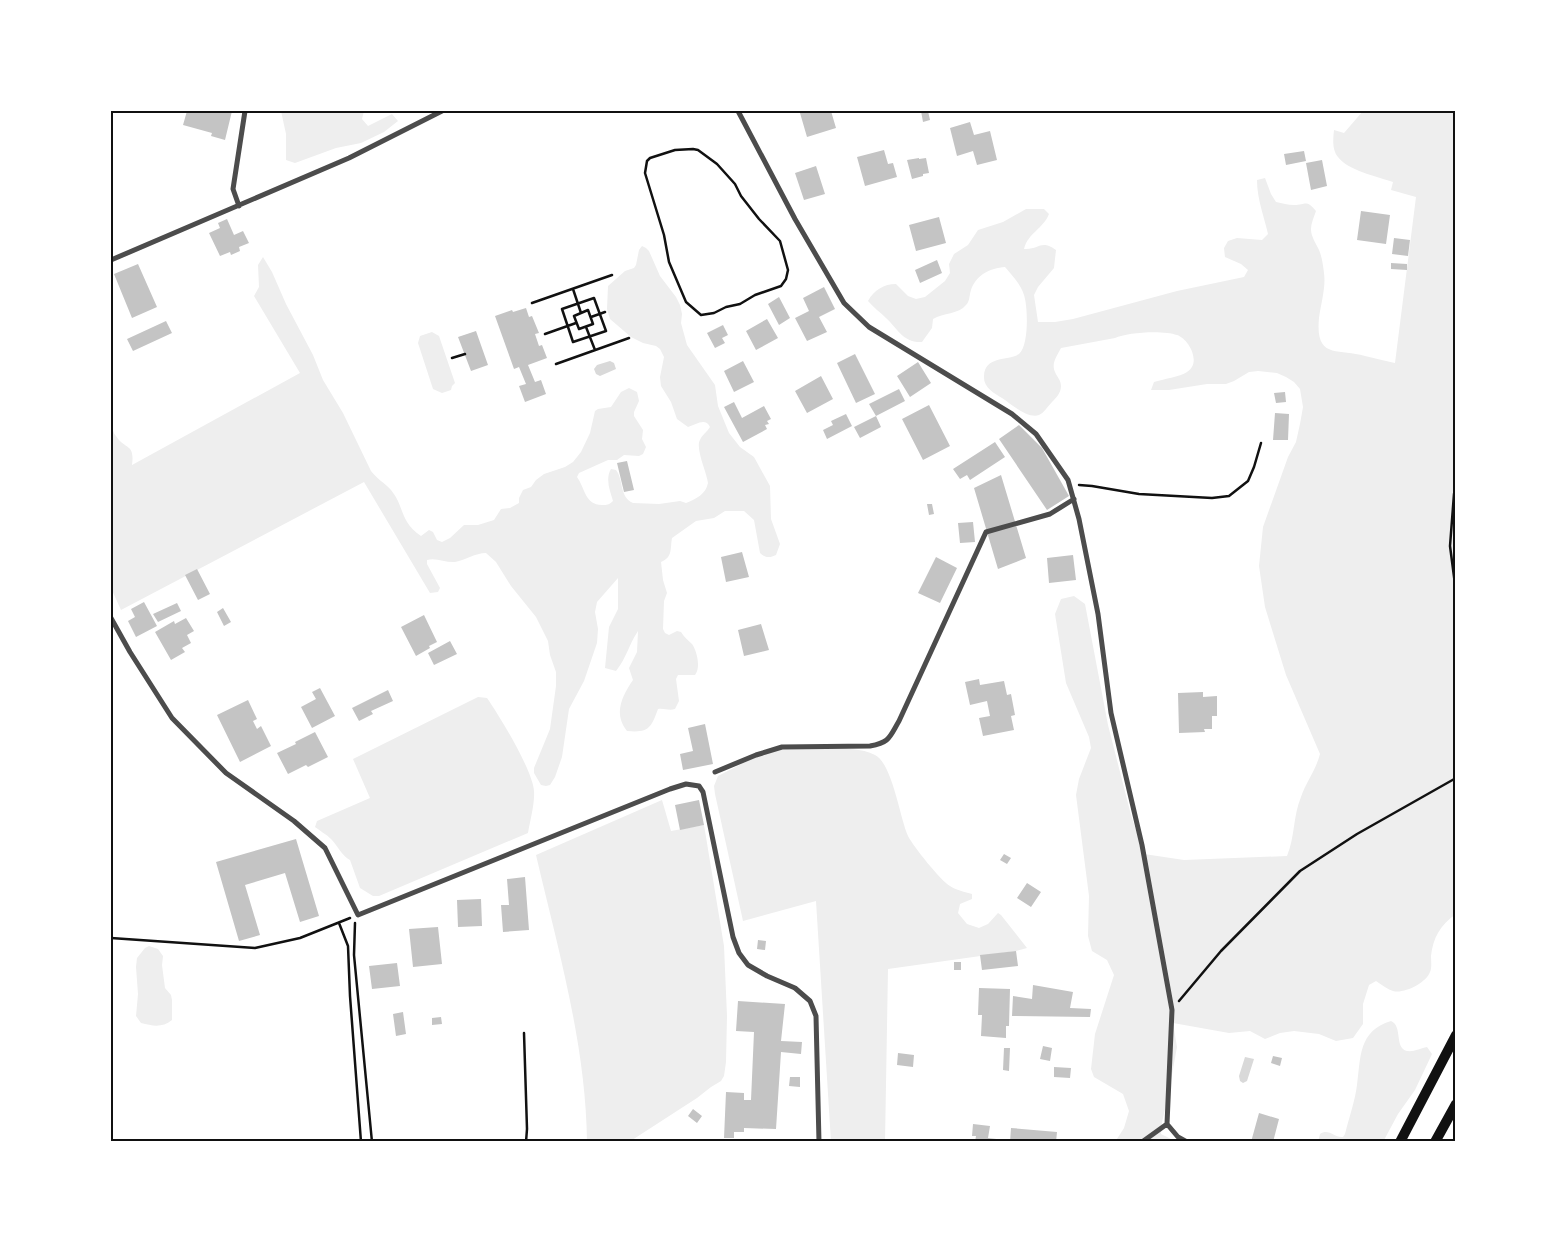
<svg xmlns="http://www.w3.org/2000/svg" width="1567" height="1253" viewBox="0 0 1567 1253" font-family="'DM Sans',sans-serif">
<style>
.green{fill:#eee}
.water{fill:#d9d9d9}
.building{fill:#c4c4c4}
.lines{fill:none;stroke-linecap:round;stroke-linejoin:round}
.path{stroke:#111;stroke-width:2.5}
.minor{stroke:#4c4c4c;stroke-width:5}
.trunk{stroke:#111;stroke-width:10}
.neatline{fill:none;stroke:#111;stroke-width:2}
</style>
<rect width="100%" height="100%" fill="#fff"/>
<!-- green -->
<path class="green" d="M281 111H364L362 119 368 126 392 114 398 121 384 132 361 143 336 148 295 163 286 160V134Z
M1363 111H1456V469L1453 476H1456V914C1440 925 1433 938 1431 956 1431 961 1432 968 1430 972 1426 983 1404 994 1393 991 1387 989 1382 985 1376 981L1369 985 1363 1004V1024L1353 1038 1336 1041 1319 1034 1294 1031 1280 1033 1265 1039 1250 1031 1229 1033 1173 1023 1177 1047 1168 1097 1162 1122 1161 1134 1177 1142H1115L1124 1128 1129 1111 1123 1094 1094 1077 1091 1069 1095 1034 1114 975 1107 960 1092 951 1088 936 1089 896 1076 795 1079 779 1091 748 1089 737 1066 683 1055 614 1061 599 1074 596 1085 604 1108 725 1131 815 1144 854 1184 860 1287 856C1295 837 1293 816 1301 797 1306 782 1316 770 1320 754L1286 675 1265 607 1259 566 1263 527 1288 457 1296 442 1300 424 1303 407 1300 389 1294 382 1286 377 1277 373 1258 371 1249 372 1234 381 1226 384H1207L1169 390H1151L1154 382C1163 379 1180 377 1187 372 1202 363 1189 339 1177 335 1164 330 1127 332 1115 338L1061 348C1057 356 1051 363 1055 372 1057 377 1061 380 1061 386 1061 393 1056 398 1052 402 1048 406 1044 413 1039 415 1028 419 1011 404 1002 398 994 393 983 387 984 376 985 355 1009 361 1019 354 1029 346 1028 307 1024 295 1021 285 1012 275 1005 267 990 268 976 275 971 290 969 296 970 301 966 305 959 314 943 313 933 319L932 328 922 342C903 343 898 329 886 318 880 312 874 308 868 301 874 290 884 284 896 284L908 296 916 299 925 297 945 281 950 273 949 264 954 254 968 245 978 230 1003 222 1026 209H1044L1049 214C1043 229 1028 233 1024 249 1040 250 1040 239 1056 250L1054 268 1038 287 1034 295 1038 322H1055L1073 319 1177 291 1244 277 1248 270 1241 264 1225 257 1224 248 1228 241 1237 238 1262 240 1268 234C1264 216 1257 199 1257 180L1265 178 1271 194 1276 202C1282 203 1288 205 1294 205 1306 205 1306 199 1316 211 1314 217 1311 223 1311 229 1311 237 1316 243 1319 250 1322 257 1323 265 1324 273 1326 287 1321 303 1319 318 1315 360 1338 348 1365 356 1375 358 1384 361 1395 363L1416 197 1391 190 1393 182C1378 177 1347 170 1338 157 1332 150 1333 139 1334 130L1344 133Z
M642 246 646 248 649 251 660 276 676 297 680 305 682 314 681 323 687 345 715 385 718 406 729 433 740 447 754 457 770 486 771 519 780 544 776 555C770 558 765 558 760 553L754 520 744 511H725L714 518 696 521 672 538C670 549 673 557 661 562L663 580 667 593 664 601 663 629 665 633 669 635 677 631 681 632C684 637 688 640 692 644 697 651 701 668 695 675H678L676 679 679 701 675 709C669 711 664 708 658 709 651 728 649 733 627 731 613 714 622 696 633 680L629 668 637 652 638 631C629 644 627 657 616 671L605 668 609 627 618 609V578L597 602 595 612 598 629 597 643 584 681 569 709 562 757 555 777 550 785 546 786 541 785 534 773V768L550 729 556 686V672L550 655 548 641 536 617 511 586 496 562 486 553C475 553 466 560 455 562 446 563 436 557 427 560V564L440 588 438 592 430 593 364 482 121 610 111 588V425C113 428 113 433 116 436 125 450 135 443 132 465L300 373 254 296 259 287 258 265 263 257 272 272 286 304 313 355 323 380 343 413 371 471C377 479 385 483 391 490 405 507 399 521 421 536L429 530 433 532 437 540 442 542 450 538 464 525H478L494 520 501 509 510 508 519 503V498L523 490 531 487 536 480 544 474 565 467 573 462 581 452 590 433 595 411 598 409 611 407 621 392 629 388 637 392 639 401 634 412V416L643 430 642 439 646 447 643 454 639 456 624 455 617 460H608L579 473 577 477C585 488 585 505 602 505 607 505 609 505 613 501 610 491 605 479 611 469L616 470C624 480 619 497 633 503L659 504 680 501 686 503C696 499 706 494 708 483 707 473 695 448 700 440 702 435 707 432 710 427 705 417 696 425 688 427L677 419 671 402 661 386 660 377 664 357 660 349 656 346 643 343 631 337 610 319 607 309 608 286 625 271 634 268 636 265 639 250Z
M432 332 439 336 455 383 452 386 451 390 442 393 433 389 418 343 420 336Z
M478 697 487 698C499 715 533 771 534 791 535 803 530 821 528 833L379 896H373L360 888 350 860C342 856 338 846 331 839 326 834 320 831 315 827L317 821 370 798 353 759Z
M830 748C844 749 862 748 875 755 892 763 900 818 908 836 913 846 941 881 950 886 956 890 965 892 972 894V899L960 904 958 913 967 924 979 928 988 924 998 913 1001 915 1027 948 1016 951 888 969 885 1142H831L816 901 743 921 715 794 714 786 718 776 757 756 783 749Z
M662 800 671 831 704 825 724 946 727 1016 726 1062 724 1076 721 1081 711 1087 697 1098 629 1142H587C586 1045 558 949 536 855Z
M149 946 158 949 163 956 162 965 165 988 171 995 172 1000V1020C162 1028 153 1026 141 1023L136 1016 138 994 136 967 137 958 145 948Z
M1391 1021C1403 1026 1394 1048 1407 1051 1414 1052 1421 1048 1427 1047L1432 1054 1415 1090 1398 1114 1383 1142H1318L1320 1134C1329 1128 1334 1138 1343 1137L1345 1134C1349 1118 1355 1101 1357 1085 1361 1057 1358 1031 1391 1021Z"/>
<!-- water -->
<path class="water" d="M610 361 614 363 616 369 600 376 596 374 594 369 597 365Z
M1245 1057 1254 1059 1247 1081 1243 1083 1240 1081 1239 1076Z"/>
<!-- building -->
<path class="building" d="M187 111H232L225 140 211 136 212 133 183 125Z
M807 111H831L836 128 807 137 800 113Z
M921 111H928L930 120 923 122Z
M970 122 974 135 990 131 997 160 977 165 973 151 957 156 950 128Z
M884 150 888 164 893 163 897 177 865 186 857 157Z
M1304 151 1306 161 1286 165 1284 154Z
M919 158V159L926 158 929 173 923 174V176L912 179 907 160Z
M1322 160 1327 186 1311 190 1306 163Z
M816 166 825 194 804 200 795 173Z
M1361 211 1390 215 1386 244 1357 240Z
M939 217 946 243 916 251 909 225Z
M227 219 234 235 243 231 249 243 239 247 240 251 231 255 230 252 220 256 209 233 220 228 218 223Z
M1394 238 1410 240 1408 256 1392 254Z
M937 260 942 273 920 283 915 270Z
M1391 263 1407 264V270L1391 269Z
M138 264 157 307 132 318 114 274Z
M824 287 835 309 819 317 827 332 807 341 795 318 809 311 803 298Z
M779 297 790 318 779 325 768 304Z
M526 308 529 317 532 316 539 333 535 334 539 346 542 345 547 358 528 365 535 382 541 380 546 394 525 402 519 386 526 384 519 367 514 369 495 316 512 310 513 312Z
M767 319 778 338 756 350 746 331Z
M166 321 172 333 133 351 127 339Z
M723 325 728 335 722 338 725 343 715 348 707 333Z
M476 331 488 365 471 371 458 337Z
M855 354 875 394 856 403 837 363Z
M743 361 754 382 734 392 724 371Z
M918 362 931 383 910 397 897 376Z
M821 376 833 399 807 413 795 391Z
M899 389 905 401 876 416 869 404Z
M1285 392 1286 402 1276 403 1274 393Z
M734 402 742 418 764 406 771 419 767 421 769 424 765 425 767 429 743 442 724 407Z
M929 405 950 446 923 460 902 419Z
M1275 413 1289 414 1288 440H1273Z
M846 414 852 426 827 439 823 430 833 425 831 421Z
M876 416 881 427 860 438 854 427Z
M1019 425 1042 448 1069 496 1047 510 999 439Z
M995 442 1005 457 970 480 967 475 960 479 953 469Z
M627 461 634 490 624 492 617 463Z
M1001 475 1026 558 998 569 974 488Z
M927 504H932L934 514 929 515Z
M973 522 975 542 960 543 958 523Z
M742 552 749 577 726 582 721 557Z
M1073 555 1076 580 1049 583 1047 558Z
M936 557 957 568 940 603 918 593Z
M197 569 210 594 198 600 185 575Z
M144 602 157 626 136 637 128 621 135 617 131 609Z
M177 603 181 611 158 622 153 614Z
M223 608 231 622 224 626 217 612Z
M424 615 437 642 429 646 430 648 416 656 401 627Z
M186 618 194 631 187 635 191 643 182 648 185 652 171 660 155 632 174 621 175 624Z
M761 624 769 650 744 656 738 630Z
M450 641 457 654 434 665 428 653Z
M979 679 980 685 1004 681 1007 695 1011 694 1015 715 1011 716 1014 730 983 736 979 718 990 716 987 701 970 705 965 682Z
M320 688 335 716 312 728 301 707 316 699 312 692Z
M388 690 393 701 371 711 373 714 359 721 352 708Z
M1203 692V697L1217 696V716H1212V729H1204L1205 732 1179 733 1178 693Z
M248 700 257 719 253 721 257 729 261 726 271 746 240 762 217 715Z
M705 724 713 764 683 770 680 754 693 751 688 728Z
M315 732 328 757 308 767 306 765 288 774 277 753 296 744 295 742Z
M699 800 704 825 680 830 675 805Z
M296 839 319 916 300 922 285 873 245 885 260 935 239 941 216 862Z
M1004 854 1011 858 1007 864 1000 860Z
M525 877 529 930 503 932 501 905H509L507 879Z
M1027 883 1041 892 1031 907 1017 898Z
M481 899 482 926 458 927 457 900Z
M438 927 442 964 413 967 409 929Z
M758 940 766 941 765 950 757 949Z
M1016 951 1018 966 982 970 980 955Z
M954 962H961V970H954Z
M397 963 400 986 372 989 369 966Z
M1033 985 1073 992 1070 1008 1091 1009 1090 1017 1012 1016 1013 996 1032 999Z
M979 988 1010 989 1009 1026H1006V1038L981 1036 982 1015H978Z
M738 1001 785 1004 781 1041 802 1042 801 1054 781 1052 776 1129 744 1128V1132H734V1138H724L726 1092 744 1093V1100H751L754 1032 736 1031Z
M403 1012 406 1034 396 1036 393 1014Z
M441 1017 442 1024 432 1025V1018Z
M1043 1046 1052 1048 1050 1061 1040 1059Z
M1004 1048H1010L1009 1071 1003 1070Z
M898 1053 914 1055 913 1067 897 1065Z
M1273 1056 1282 1058 1280 1066 1271 1063Z
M1054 1067 1071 1068 1070 1078 1054 1077Z
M790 1077H800V1087L789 1086Z
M693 1109 702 1116 697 1123 688 1116Z
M1259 1113 1279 1119 1273 1142H1251Z
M973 1124 990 1126 988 1138 1005 1140V1142H975L976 1136H972Z
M1011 1128 1057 1132 1056 1142H1010Z"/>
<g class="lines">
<!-- path -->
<path class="path" d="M693 149 698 150 717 164 735 184 741 196 759 219 780 241 788 270 786 279 781 286 755 295 740 304 726 307 714 313 701 315 686 302 669 262 664 235 645 173 647 161 650 158 675 150Z
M573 289 581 313
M594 298 606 331 573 342 562 309Z
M532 303 612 275
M588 310 593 324 579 329 574 316Z
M591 317 605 312
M586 327 595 350
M545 334 576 323
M452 358 465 354
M556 364 629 338
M1079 485 1092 486 1139 494 1212 498 1229 496 1248 481 1254 467 1261 443
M1456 488 1454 494 1450 546 1456 592
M339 923 348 946 350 996 361 1142
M355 923 354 955 372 1142
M111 938 255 948 300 938 350 918
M1179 1001 1221 951 1300 871 1357 834 1456 778
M524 1033 527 1129 526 1142"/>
<!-- minor -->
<path class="minor" d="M738 111 795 219 844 303 869 327 1012 414 1036 434 1068 480 1079 519 1098 614 1111 713 1142 845 1172 1010 1167 1124
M239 206 233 189 245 111
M111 260 349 158 442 111
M111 618 130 652 172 718 226 773 294 821 325 848 358 915 670 789 686 784 699 786 703 792 733 937 739 953 748 965 767 976 795 988 810 1001 816 1016 819 1142
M715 772 756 755 782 747 870 746C890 742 889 738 899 721L986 532 1050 514 1074 499
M1167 1124 1178 1137 1187 1142
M1142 1142 1167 1124"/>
<!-- trunk -->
<path class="trunk" d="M1400 1142 1456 1035
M1435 1142 1456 1104"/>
</g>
<!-- border -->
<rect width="1567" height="1253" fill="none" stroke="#ffffff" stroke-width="225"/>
<rect x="112" y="112" width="1342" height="1028" class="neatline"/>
</svg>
